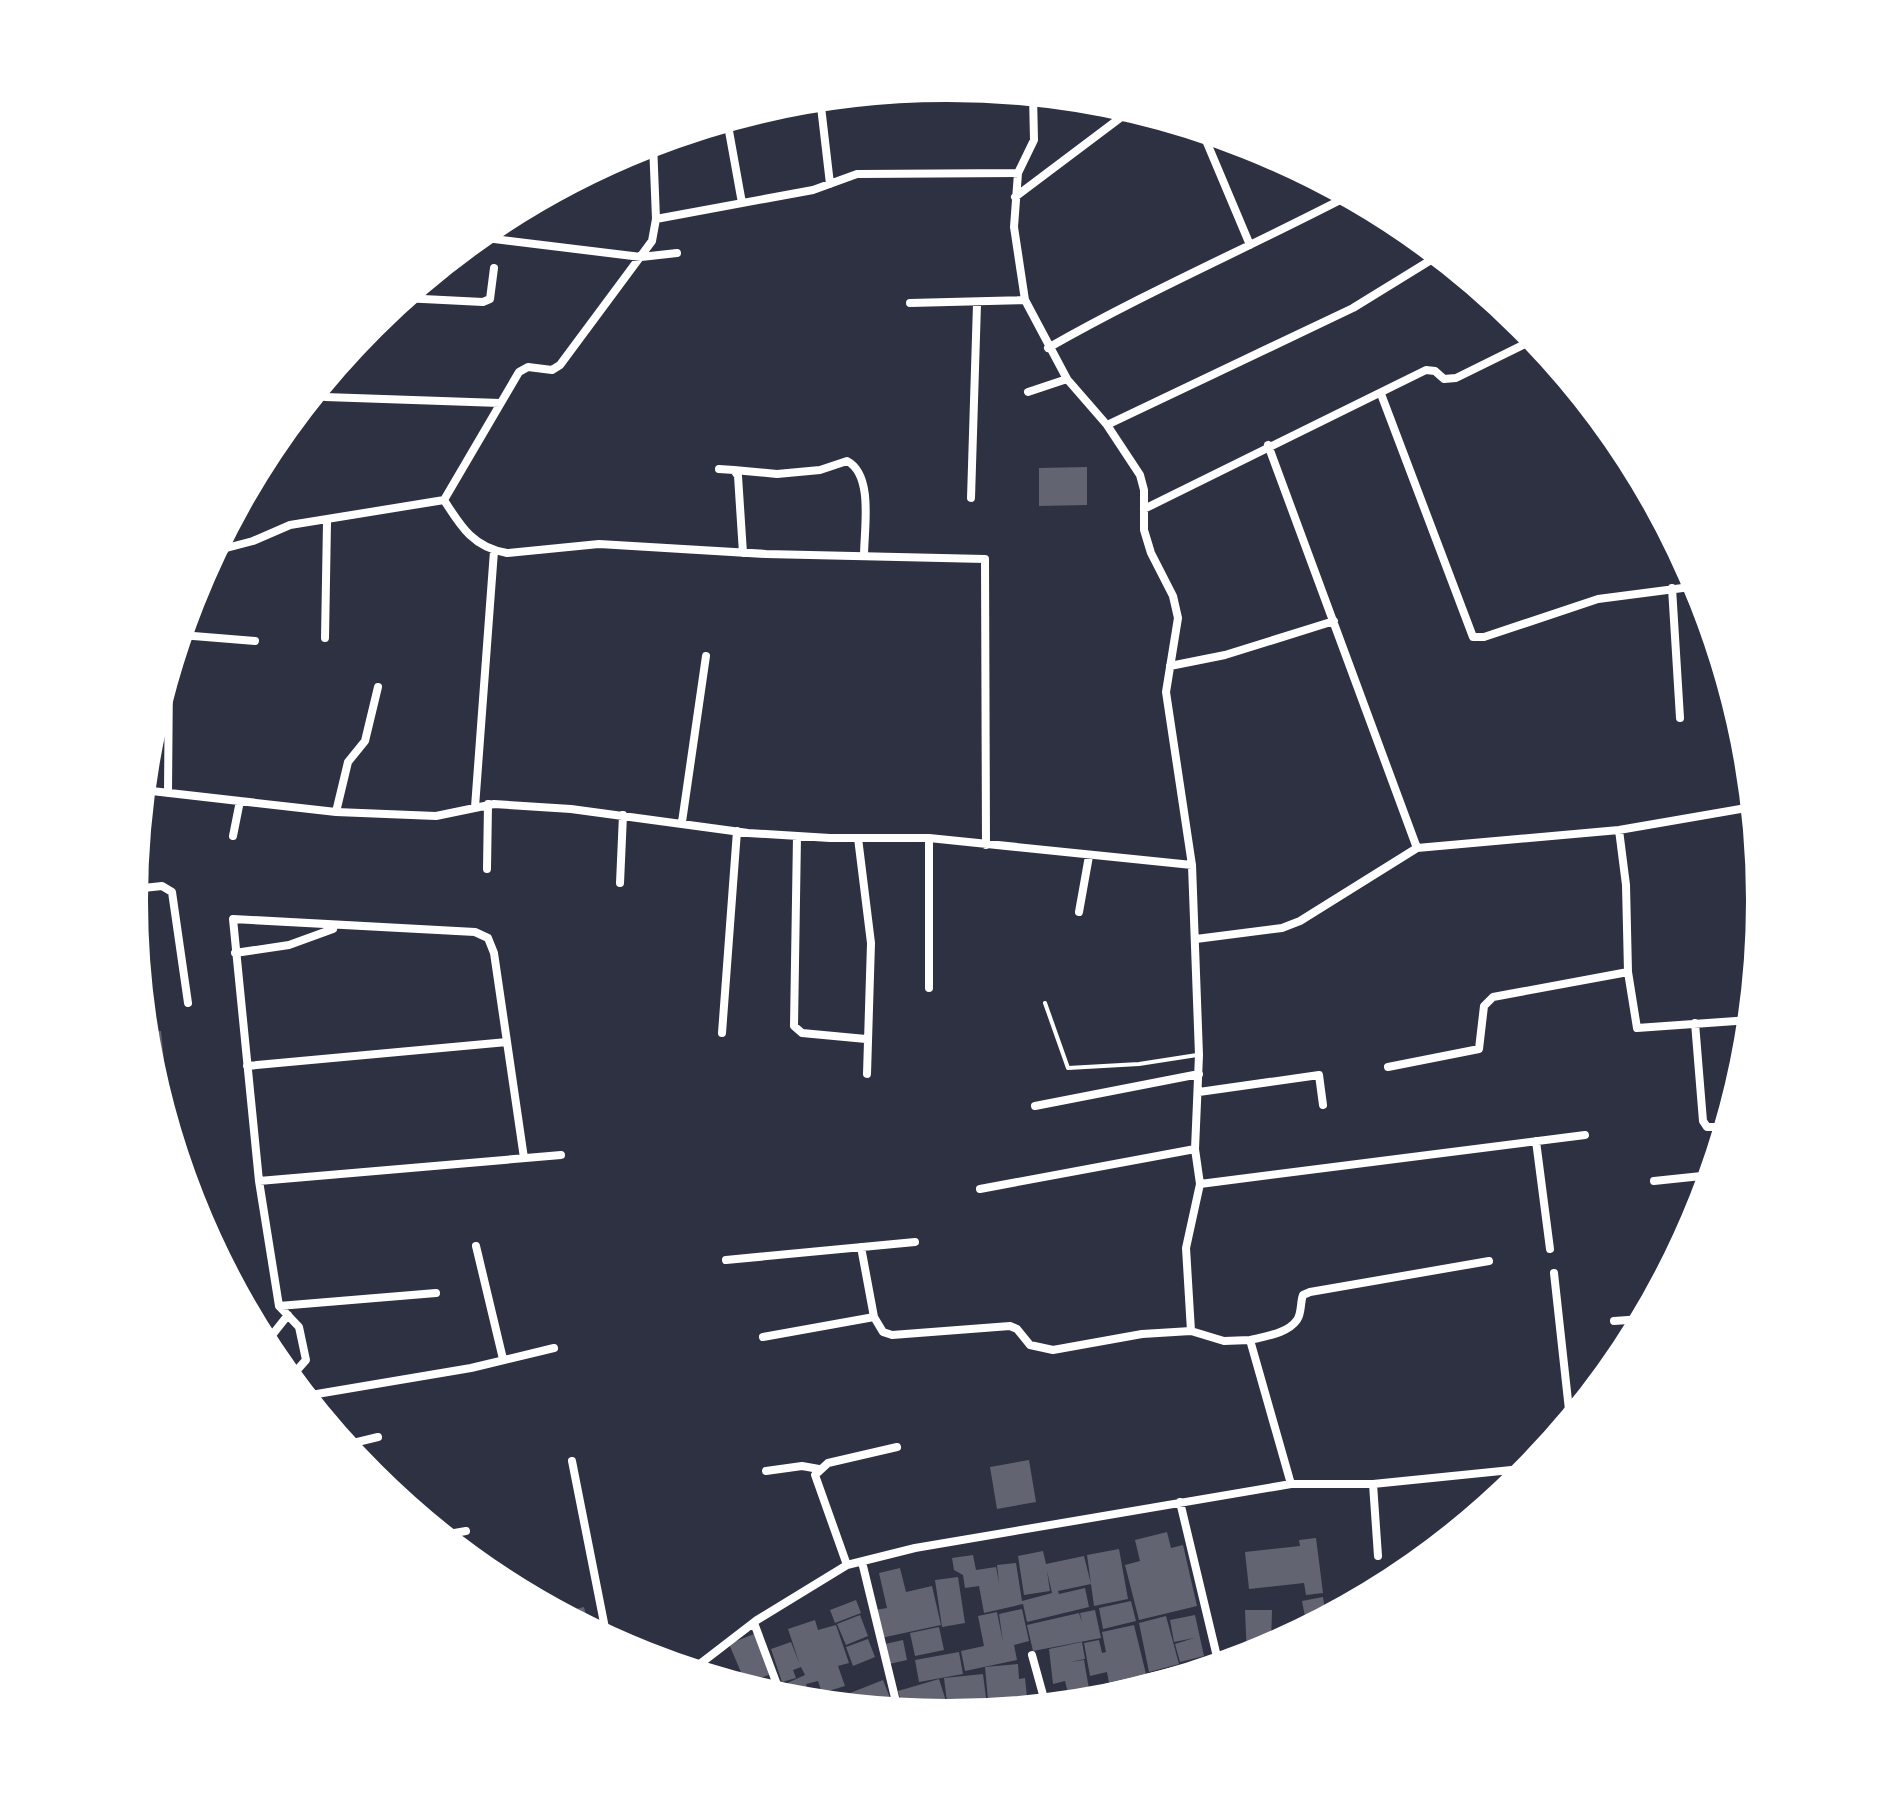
<svg xmlns="http://www.w3.org/2000/svg" width="1894" height="1801" viewBox="0 0 1894 1801" font-family="'Nunito Sans',sans-serif">
<style>
.building{fill:#626471}
.lines{fill:none;stroke-linecap:round;stroke-linejoin:round}
.service{stroke:#fff;stroke-width:4}
.minor{stroke:#fff;stroke-width:8}
.rim{fill:none;stroke:#fff;stroke-width:4}
</style>
<rect width="100%" height="100%" fill="#2d3142"/>
<!-- building -->
<path class="building" d="M1087 467V505L1039 506V468Z
M161 1031 168 1099 160 1100 148 1059 145 1033Z
M171 1104 174 1140H173L162 1105Z
M1029 1460 1036 1502 997 1509 990 1467Z
M1167 1532 1171 1548 1183 1545 1197 1606 1139 1620 1125 1565 1140 1561 1135 1540Z
M1316 1538 1323 1593 1306 1595 1304 1583 1249 1589 1245 1552 1300 1546 1299 1540Z
M1119 1549 1128 1599 1094 1606 1087 1555Z
M1043 1551 1046 1564 1084 1556 1091 1584 1058 1591 1059 1594 1085 1588 1089 1607 1027 1622 1023 1604 984 1613 979 1586 965 1588 963 1575 954 1570 952 1558 973 1555 976 1570 996 1567 999 1583 997 1565 1016 1563 1022 1601 1052 1593 1047 1571 1050 1591 1024 1595 1018 1556Z
M900 1568 906 1592 932 1586 941 1625 881 1638 875 1610 887 1608 879 1573Z
M958 1577 965 1623 942 1627 935 1580Z
M1323 1597 1326 1617 1307 1627 1302 1601Z
M856 1600 861 1613 835 1623 830 1610Z
M1131 1601 1136 1621 1103 1629 1099 1608Z
M584 1607 588 1624 583 1625 560 1613Z
M1022 1609 1029 1641 1014 1645 1017 1660 965 1671 961 1651 984 1646 978 1616 997 1612 1003 1642 999 1614Z
M1095 1610 1101 1638 1033 1651 1027 1625 1079 1613 1082 1622 1080 1613Z
M1245 1610H1272L1271 1646 1247 1657Z
M860 1615 868 1636 846 1645 837 1624Z
M1195 1615 1204 1656 1180 1662 1175 1644 1194 1638 1174 1642 1170 1620Z
M1166 1616 1179 1664 1149 1672 1139 1623Z
M815 1620 818 1630 836 1625 849 1663 838 1666 845 1686 822 1693 818 1681 806 1684 812 1702 791 1700 785 1684 805 1675 801 1667 793 1670 796 1678 782 1682 771 1649 791 1642 800 1665 788 1629Z
M1134 1625 1146 1674 1109 1683 1107 1672 1090 1676 1084 1643 1099 1640 1102 1653 1106 1652 1102 1632Z
M939 1627 944 1650 915 1656 910 1633Z
M754 1634 771 1674 746 1684 729 1644Z
M868 1639 875 1657 853 1666 846 1647Z
M903 1640 907 1660 889 1664 885 1644Z
M1082 1642 1085 1659 1070 1662 1084 1660 1089 1689 1068 1693 1065 1681 1053 1684 1049 1649Z
M959 1652 963 1674 919 1682 915 1660Z
M1018 1664 1019 1679 1025 1678 1028 1707 1014 1708 1013 1697 998 1699 999 1710 989 1711 985 1667Z
M983 1674 986 1698 947 1702 944 1678Z
M939 1679 946 1701 934 1705 937 1714 904 1711 898 1691Z
M769 1680 774 1695 750 1688Z
M883 1680 892 1703 878 1708 825 1703Z
M963 1703 964 1713 944 1715 943 1705Z"/>
<g class="lines">
<!-- service -->
<path class="service" d="M1045 1003 1068 1068 1139 1064 1197 1055"/>
<!-- minor -->
<path class="minor" d="M820 98 830 184
M727 120 742 203
M1202 131 1250 245
M1015 197 1132 109
M656 219 813 190 857 174 1018 173
M497 222V238
M478 237 641 257 677 253
M403 298 483 302 490 299 494 268
M910 303 1025 300
M1048 348C1146 292 1248 248 1348 196
M1028 392 1067 379
M1381 394 1473 637H1484L1598 599 1698 586
M325 397 500 403
M1107 425 1353 308 1439 255
M1268 445 1417 848
M719 469 734 470 738 476 743 553
M734 470 777 474 820 470 847 461C874 475 864 529 864 556
M971 498 977 304
M444 500C461 527 474 548 507 553L599 544 766 554 985 559 986 845
M444 500 519 372 528 367 552 370 560 365 652 241 656 219 653 143
M1144 509 1426 370 1435 371 1444 379 1456 378 1535 339
M222 537 224 550
M215 551 253 541 290 525 444 500
M1672 588 1680 718
M181 635 255 641
M325 638 327 522
M1170 666 1225 655 1334 621
M143 790 336 812 436 816 494 804 571 809 748 833 830 838H929L1192 865
M168 793 169 673
M475 807 494 551
M336 812 348 762 365 741 378 687
M682 822 706 656
M1619 830 1626 885 1628 972 1637 1028 1750 1020
M233 836 240 801
M797 836 794 1026 802 1033 866 1039
M858 838 871 943 867 1074
M929 838V988
M487 869 488 804
M620 883 623 815
M134 889 162 886 172 892 188 1003
M1079 912 1089 856
M1196 939 1282 928 1300 921 1417 848 1619 830 1752 807
M235 953 289 945 333 929
M1695 1023 1703 1121 1707 1127H1722L1724 1131
M722 1033 737 831
M247 1066 507 1042
M1388 1067 1479 1049 1484 1006 1493 997 1628 972
M1199 1092 1319 1075 1323 1105
M1035 1106 1199 1074
M1536 1141 1550 1249
M524 1158 494 953 488 938 475 932 233 919 259 1181 561 1155
M259 1181 279 1306 299 1327 306 1360 290 1378
M1654 1181 1711 1175
M1200 1184 1585 1135
M980 1189 1195 1149
M476 1246 503 1359
M861 1247 874 1317 883 1332 892 1335 1010 1326 1017 1329 1030 1345 1053 1350 1142 1334 1191 1331 1186 1248 1200 1184 1195 1149 1199 1055 1192 865 1166 692 1178 618 1173 596 1151 553 1144 530V490L1140 475 1107 425 1067 379 1025 300 1014 227 1018 173 1034 140 1033 95
M726 1260 915 1242
M1554 1273 1570 1419
M279 1306 436 1293
M1614 1321 1642 1319
M1191 1331 1224 1341 1250 1340 1291 1484
M763 1337 874 1317
M1250 1340C1265 1336 1287 1334 1297 1320 1302 1313 1300 1303 1303 1295L1310 1292 1489 1261
M265 1344 288 1315
M305 1396 471 1368 554 1348
M345 1445 378 1437
M572 1461 607 1638
M766 1471 802 1466 819 1469
M1373 1484 1378 1556
M1180 1502 1219 1665
M443 1535 466 1531
M862 1562 898 1710
M847 1565 815 1475 828 1463 897 1447
M754 1623 782 1698
M1032 1655 1045 1702
M692 1670 757 1620 847 1565 915 1548 1291 1484H1373L1530 1468
M1034 1706 1218 1660"/>
</g>
<!-- crop -->
<path d="M0 0H1894V1801H0ZM946 100H948A800 800 0 0 1 1748 900V901A800 800 0 0 1 948 1701H946A800 800 0 0 1 146 901V900A800 800 0 0 1 946 100Z" fill="#fff" fill-rule="evenodd"/>
<path class="rim" d="M946 100H948A800 800 0 0 1 1748 900V901A800 800 0 0 1 948 1701H946A800 800 0 0 1 146 901V900A800 800 0 0 1 946 100Z"/>
</svg>
